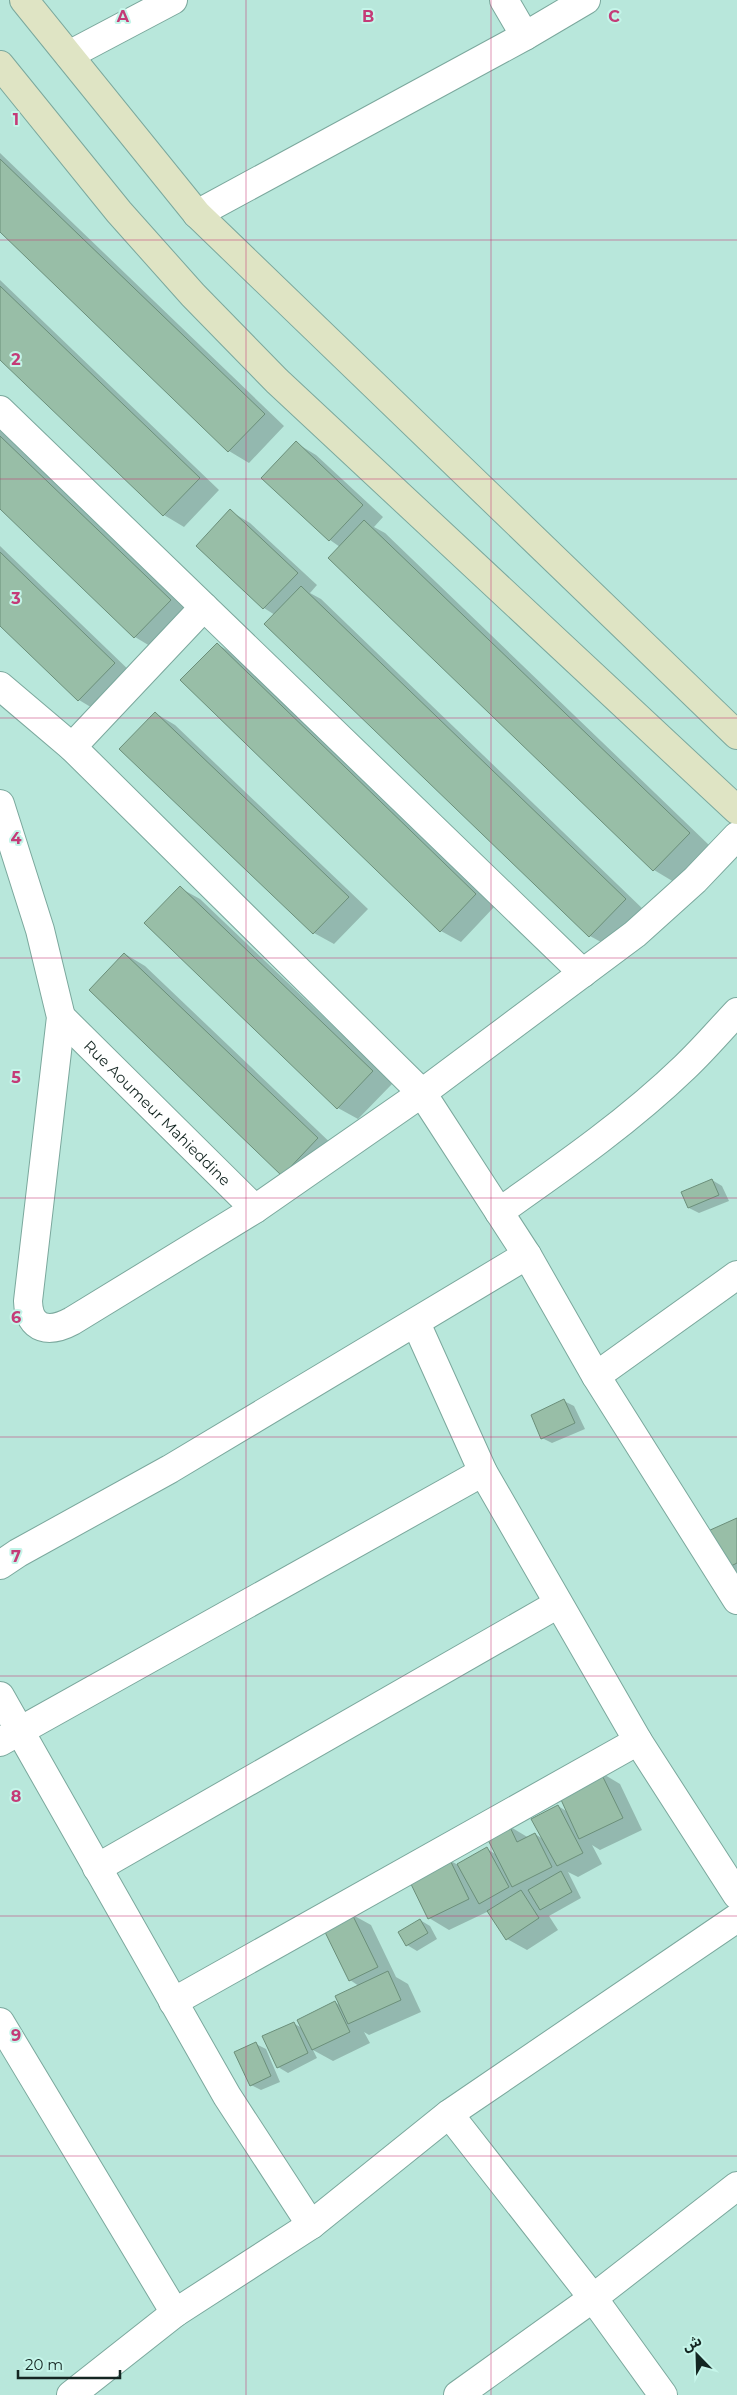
<svg xmlns="http://www.w3.org/2000/svg" width="737" height="2395" viewBox="0 0 737 2395" font-family="Montserrat,'Noto Sans Arabic',sans-serif">
<style>
.shadow{fill:#0003}
.building{fill:#98bea7;stroke:#6b8f7a}
.lines{fill:none;stroke-linecap:round;stroke-linejoin:round}
.street-casing{stroke:#7ba89d;stroke-width:30}
.secondary-casing{stroke:#7ba89d;stroke-width:30}
.street{stroke:#fff;stroke-width:28}
.secondary{stroke:#dfe4c4;stroke-width:28}
.grid{fill:none;stroke:#c43b77;stroke-width:1;stroke-opacity:0.55}
.labels{text-anchor:middle;dominant-baseline:central;stroke-width:4;stroke-linejoin:round;paint-order:stroke}
.street-label{font-size:15px;fill:#142622;stroke:#c5f5e9}
.grid-label{font-size:16px;text-anchor:middle;font-weight:bold;fill:#c43b77;stroke:#c5f5e9;stroke-width:4;stroke-linejoin:round;paint-order:stroke}
</style>
<rect width="100%" height="100%" fill="#b8e7db"/>
<!-- shadow -->
<path class="shadow" d="M0 153 284 426 249 463 229 451 0 231Z
M0 280 219 490 184 527 164 515 0 358Z
M0 430 190 613 155 649 135 637 0 507Z
M296 443 316 455 383 517 374 527 385 533 709 845 674 882 654 870 340 547 330 540 263 478Z
M230 511 250 523 317 585 310 593 321 599 645 911 610 947 590 936 266 624 275 615 264 608 197 546Z
M0 546 134 675 99 712 79 700 0 624Z
M217 644 237 656 495 906 461 942 441 931Z
M155 713 175 725 368 909 334 944 314 933Z
M180 888 200 899 393 1083 358 1119 338 1108Z
M125 954 145 966 338 1150 283 1175Z
M712 1180 722 1186 729 1201 699 1213 689 1208Z
M564 1401 574 1406 585 1429 552 1443 542 1438Z
M737 1520V1574L726 1568Z
M600 1772 620 1784 642 1830 600 1850 592 1845 602 1864 578 1877 568 1872 581 1898 549 1916 558 1930 527 1950 507 1939 489 1911 449 1930 429 1918 449 1860 458 1865 487 1849 497 1855 509 1826 529 1838 535 1834 543 1839 558 1806 568 1812Z
M351 1914 371 1925 396 1977 408 1984 421 2012 369 2035 364 2032 370 2043 333 2061 313 2050 317 2058 288 2073 278 2067 293 2023 302 2028 335 2002 341 2006 359 1986 350 1980Z
M420 1920 430 1926 437 1939 417 1951 407 1945Z
M256 2044 266 2049 280 2082 261 2090 251 2085Z"/>
<!-- building -->
<path class="building" d="M0 159 265 414 228 452 0 232Z
M0 286 200 478 163 516 0 360Z
M0 436 171 600 134 638 0 509Z
M296 441 363 505 329 541 261 478Z
M230 509 298 573 263 609 196 546Z
M364 520 690 833 653 871 328 558Z
M0 552 115 663 78 701 0 626Z
M301 586 626 899 589 937 264 624Z
M217 643 476 894 440 932 180 680Z
M155 712 349 897 313 934 119 749Z
M180 886 373 1071 337 1109 144 923Z
M124 953 318 1138 282 1176 89 990Z
M712 1179 719 1195 688 1208 681 1192Z
M564 1399 575 1423 541 1439 531 1415Z
M737 1518V1563L725 1569 708 1531Z
M600 1771 623 1818 579 1839 557 1791Z
M558 1805 583 1853 557 1866 531 1819Z
M509 1825 517 1842 535 1833 552 1867 512 1887 486 1836Z
M487 1847 509 1887 479 1904 457 1864Z
M449 1858 469 1899 428 1919 408 1878Z
M561 1871 572 1892 540 1910 528 1890Z
M521 1890 539 1918 506 1940 487 1911Z
M351 1912 378 1967 349 1981 322 1926Z
M420 1919 428 1933 406 1946 398 1932Z
M388 1971 401 2000 348 2024 335 1996Z
M335 2001 350 2032 312 2050 297 2020Z
M294 2022 308 2053 277 2068 262 2036Z
M256 2042 271 2076 250 2086 234 2052Z"/>
<g class="lines">
<!-- street casing -->
<g class="street-casing">
<g id="street">
<path d="M504 0 525 36"/>
<path d="M69 55 173 0"/>
<path d="M197 214 525 36 586 0"/>
<path d="M0 410 583 973"/>
<path d="M0 686 72 747 422 1093 527 1255 596 1376 737 1600"/>
<path d="M72 747 204 607"/>
<path d="M0 804 40 930 61 1017 28 1301C29 1331 50 1333 72 1321L255 1209 422 1093 635 934 695 880 737 836"/>
<path id="s1" d="M61 1017 255 1209"/>
<path d="M499 1212C563 1167 628 1122 685 1067 703 1050 720 1030 737 1012"/>
<path d="M416 1323 483 1472 638 1741 737 1895"/>
<path d="M596 1376 737 1275"/>
<path d="M0 1565 18 1553 170 1469 527 1255"/>
<path d="M0 1696 227 2096 311 2225"/>
<path d="M0 1742 483 1472"/>
<path d="M97 1868 558 1604"/>
<path d="M173 2002 638 1741"/>
<path d="M0 2022 175 2313"/>
<path d="M449 2114 593 2298 663 2395"/>
<path d="M71 2395 175 2313 311 2225 449 2114 737 1918"/>
<path d="M458 2395 593 2298 737 2186"/>
</g>
</g>
<!-- secondary casing -->
<g class="secondary-casing">
<path id="secondary" d="M24 0 197 214 737 735
M0 65 119 212 193 295 277 381 737 810"/>
</g>
<!-- street -->
<use href="#street" class="street"/>
<!-- secondary -->
<use href="#secondary" class="secondary"/>
</g>
<!-- grid -->
<path class="grid" d="M246 0V2395M491 0V2395M0 240H737M0 479H737M0 718H737M0 958H737M0 1198H737M0 1437H737M0 1676H737M0 1916H737M0 2156H737"/>
<g class="labels">
<!-- street labels -->
<g class="street-label">
<text stroke="none"><textPath href="#s1" startOffset="136">Rue Aoumeur Mahieddine</textPath></text>
</g>
</g>
<g class="grid-label">
<text x="123" y="22">A</text>
<text x="368" y="22">B</text>
<text x="614" y="22">C</text>
<text x="16" y="125">1</text>
<text x="16" y="365">2</text>
<text x="16" y="604">3</text>
<text x="16" y="844">4</text>
<text x="16" y="1083">5</text>
<text x="16" y="1323">6</text>
<text x="16" y="1562">7</text>
<text x="16" y="1802">8</text>
<text x="16" y="2041">9</text>
</g>
<!-- north arrow -->
<g transform="translate(697 2355) rotate(337)" stroke="#c5f5e9" stroke-width="4" paint-order="stroke">
<path d="M0-4L9 19L0 12L-9 19Z" fill="#142622"/>
<text y="-8" font-size="14" font-weight="bold" text-anchor="middle" fill="#142622">ش</text>
</g>
<!-- scale -->
<path d="M18 2370v8h102v-8" fill="none" stroke="#142622" stroke-width="2.5"/>
<text x="25" y="2370" font-size="15" fill="#142622" stroke="#c5f5e9" stroke-width="4" paint-order="stroke">20 m</text>
</svg>
